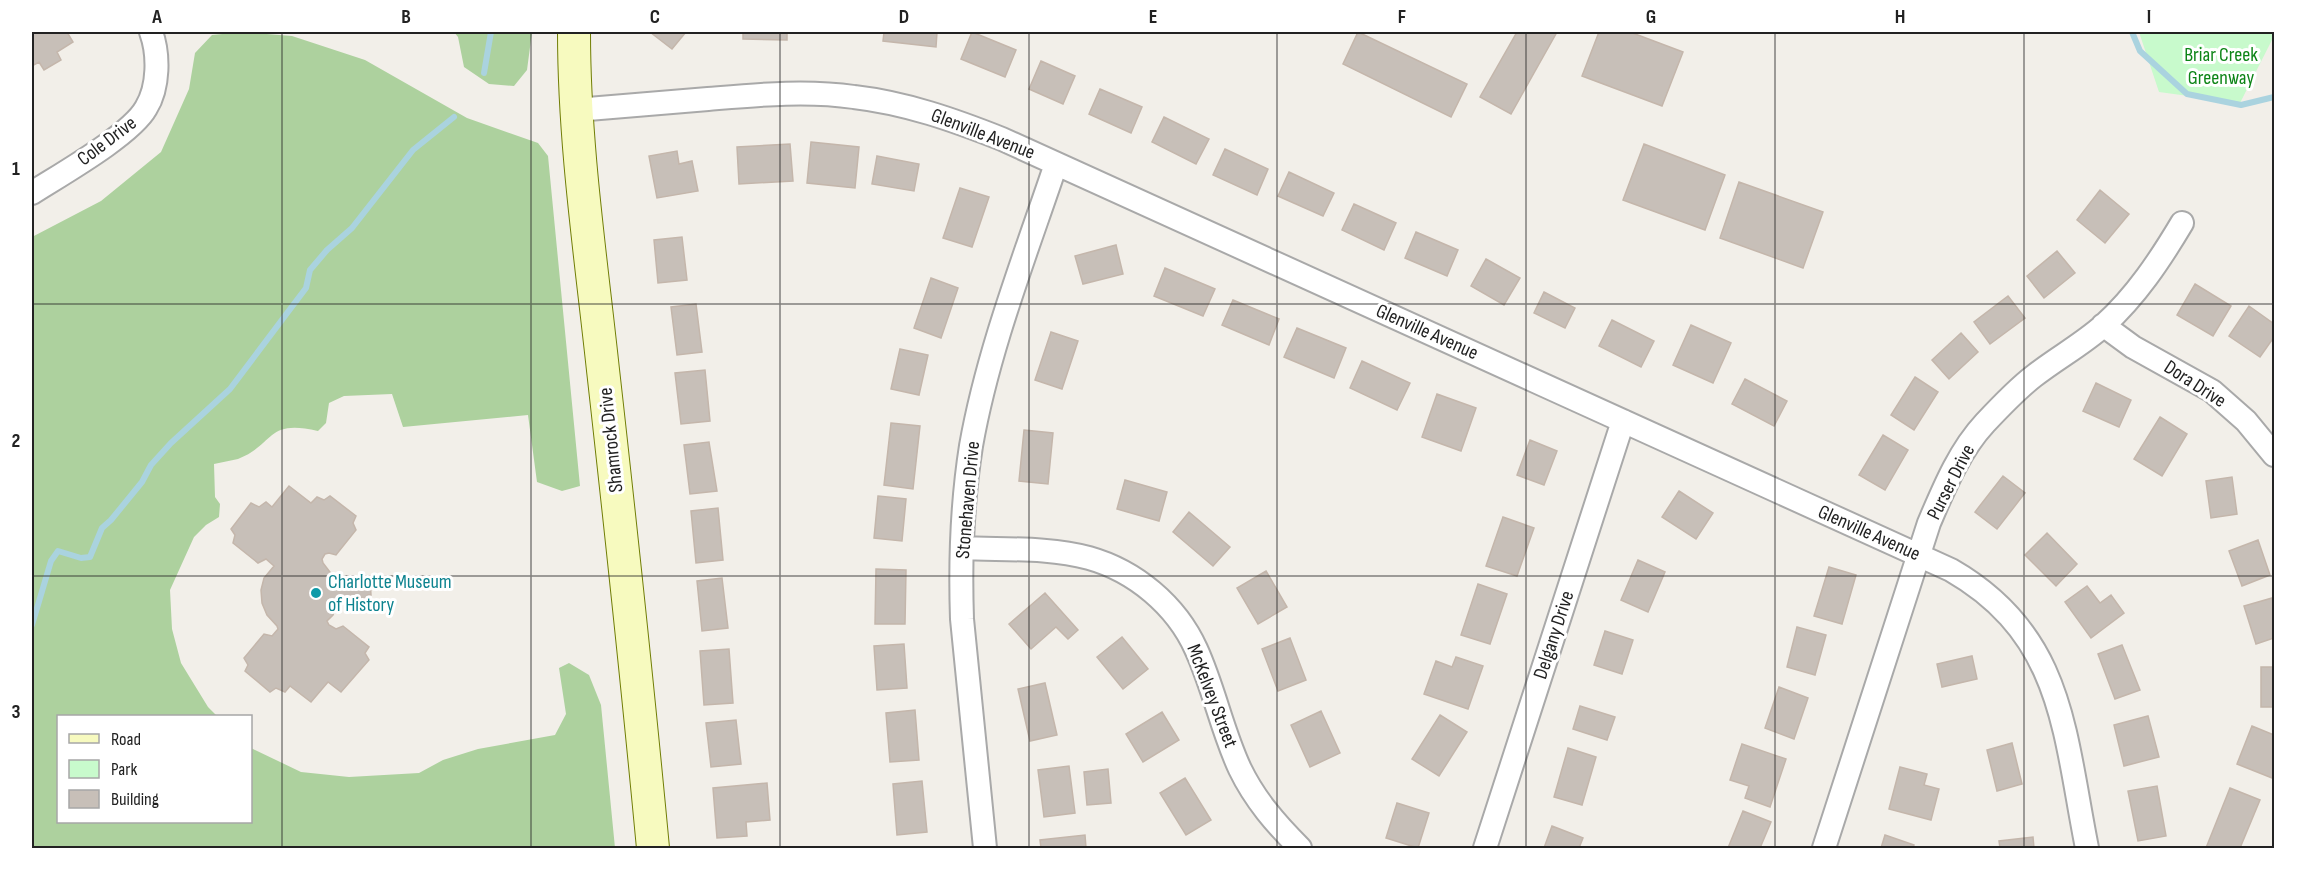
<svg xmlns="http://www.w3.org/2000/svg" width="2306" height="880" viewBox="0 0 2306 880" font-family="'Sofia Sans Condensed',sans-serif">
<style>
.forest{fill:#add19e}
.park{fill:#c8facc}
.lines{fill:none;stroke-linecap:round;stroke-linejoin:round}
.stream{stroke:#aad3df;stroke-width:6}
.building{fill:#c7bfb8;stroke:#c4b6ab;stroke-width:1.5}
.street-casing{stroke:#a9a9a9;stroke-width:26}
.secondary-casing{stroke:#707d05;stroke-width:34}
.street{stroke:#fff;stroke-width:22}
.secondary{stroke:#f7fabf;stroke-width:32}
.grid{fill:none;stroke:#222;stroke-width:1.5;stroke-opacity:0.55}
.culture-dot{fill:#0f9aa8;stroke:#fff;stroke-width:2}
.labels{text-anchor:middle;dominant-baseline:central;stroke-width:6;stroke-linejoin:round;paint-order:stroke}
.park-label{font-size:20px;fill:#0c8416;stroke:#fff}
.street-label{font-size:20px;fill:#222;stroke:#fff}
.culture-label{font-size:20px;fill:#0d838f;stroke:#fff;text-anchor:start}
.neatline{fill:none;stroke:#222;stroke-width:2}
.grid-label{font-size:20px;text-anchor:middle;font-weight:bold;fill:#222}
</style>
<rect width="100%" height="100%" fill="#f2efe9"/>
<!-- forest -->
<path class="forest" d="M243 32 292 36 365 60 467 118 538 143 548 156 580 486 562 491 537 482 528 415 403 427 392 394 344 396 329 403 326 423 318 431C265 419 276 444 238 459 230 461 222 462 214 464L215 497 220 504 219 517 206 525 194 537 170 590 172 629 181 663 208 707 217 716H58V822H250L251 748 301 772 349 777 419 773 443 760 478 749 555 735 566 714 559 668 569 663 589 675 601 705 615 848H32V237L101 201 161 152 189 89 195 53 212 35Z
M454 32H532L527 70 514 86 489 84 464 67 458 37Z"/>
<!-- park -->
<path class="park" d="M2139 32H2274V36L2240 103 2159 92Z"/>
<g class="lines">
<!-- stream -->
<path class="stream" d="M2132 32 2140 51 2187 94 2241 105 2274 97
M484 73 491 32
M32 625 51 561 58 551 81 558 90 557 102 528 111 520 142 482 151 465 171 443 230 389 306 288 310 270 327 250 352 228 413 150 454 117"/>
</g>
<!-- building -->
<path class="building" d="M32 32H67L73 42 57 52 61 60 44 70 39 62 32 66Z
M650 32H686L672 49Z
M743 32H787V40L743 39Z
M884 32H937L936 47 883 41Z
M972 32 1016 50 1005 77 961 59Z
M1358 32 1467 84 1451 117 1343 64Z
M1517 32H1557L1511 114 1480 97Z
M1599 32H1630L1683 52 1662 106 1582 76Z
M1041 61 1075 76 1063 104 1029 89Z
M1100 89 1142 107 1131 133 1089 114Z
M1164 117 1209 139 1196 164 1152 142Z
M811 142 859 147 855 188 807 183Z
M790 144 793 181 739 184 737 147Z
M1644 144 1725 175 1705 230 1623 200Z
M1225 149 1268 169 1257 195 1213 175Z
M677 151 679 164 692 161 698 191 657 198 649 156Z
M877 156 919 164 914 191 872 184Z
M1289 172 1334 193 1323 216 1278 196Z
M1739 182 1823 212 1803 268 1720 238Z
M960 188 989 197 972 247 943 238Z
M2100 190 2129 214 2105 243 2077 220Z
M1354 204 1396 223 1384 250 1342 230Z
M1416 232 1458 250 1447 276 1405 258Z
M682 237 687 280 658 283 654 240Z
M1116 245 1123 274 1083 284 1075 256Z
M2057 251 2075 273 2044 298 2027 276Z
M1486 259 1520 278 1504 305 1471 286Z
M1165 268 1215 289 1203 316 1154 296Z
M931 278 958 288 941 338 914 328Z
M2195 284 2231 306 2213 336 2177 315Z
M1544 292 1575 308 1565 328 1534 313Z
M2008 296 2025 318 1990 344 1974 322Z
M1233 300 1279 319 1269 345 1222 325Z
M696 304 702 352 677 355 671 307Z
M2249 306 2274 324V337L2260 357 2229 336Z
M1612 320 1654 341 1641 367 1599 346Z
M1691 325 1731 343 1713 383 1673 365Z
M1297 328 1346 348 1334 378 1284 357Z
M1051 332 1078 341 1062 389 1035 380Z
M1961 333 1978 352 1949 379 1932 360Z
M900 349 928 355 919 395 891 389Z
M1362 361 1410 383 1397 410 1350 388Z
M705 370 710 421 681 424 675 373Z
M1915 377 1938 392 1914 430 1891 415Z
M1745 379 1787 401 1774 426 1732 404Z
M2096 383 2131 400 2119 427 2083 411Z
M1437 394 1476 408 1461 451 1422 437Z
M2160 417 2187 434 2162 476 2134 459Z
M891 423 920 426 913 489 884 485Z
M1024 430 1053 433 1048 484 1019 481Z
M1883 435 1908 450 1885 490 1859 475Z
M1530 440 1557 451 1544 485 1517 475Z
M709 442 717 491 690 494 684 445Z
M2003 476 2025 493 1997 529 1975 512Z
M2232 477 2237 514 2211 518 2206 481Z
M1125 480 1167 492 1159 521 1117 509Z
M289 486 311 503 317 497 324 500 330 496 356 516 353 523 356 530 336 555 329 553 325 554 322 559 323 563 336 580 366 577V580L370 579 371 595H368V598L338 602 333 615 327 621 329 625 336 629 343 626 369 647 365 653 369 660 341 692 328 682 311 702 290 686 285 692 276 688 270 692 245 671 248 665 244 658 264 634 272 636 278 629 277 626 267 615 262 603 261 590 264 578 274 566 266 559 258 563 233 543 235 535 231 529 251 503 259 507 266 502 272 507Z
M1679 491 1713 513 1696 539 1662 517Z
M878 496 906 499 902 541 874 538Z
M718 508 723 560 696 563 691 511Z
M1189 512 1230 547 1213 566 1173 532Z
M1503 517 1534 528 1517 576 1486 566Z
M2047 533 2077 564 2056 586 2025 555Z
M2258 540 2270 575 2242 586 2229 551Z
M1638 560 1665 572 1648 612 1621 600Z
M1829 567 1856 575 1842 624 1814 616Z
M876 569 906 570 905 624H875Z
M1266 571 1287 607 1258 624 1237 588Z
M722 578 728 628 702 631 697 581Z
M1478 584 1507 594 1490 644 1461 635Z
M2087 586 2100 603 2111 595 2124 613 2091 638 2065 602Z
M1045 593 1078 630 1068 639 1056 627 1031 649 1009 624Z
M2272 598 2274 605V638L2256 644 2244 606Z
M1797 627 1826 635 1815 675 1787 667Z
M1605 631 1633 640 1622 674 1594 665Z
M1122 637 1148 669 1123 689 1097 657Z
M1290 638 1306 680 1278 691 1262 649Z
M904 644 907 688 877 690 874 646Z
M2122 645 2140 690 2115 699 2098 654Z
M729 649 733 703 704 705 700 651Z
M1972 656 1977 679 1942 687 1937 664Z
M1456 657 1483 666 1468 709 1424 694 1436 661 1452 667Z
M2261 667H2274V707H2261Z
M1045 683 1057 735 1030 741 1018 689Z
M1779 687 1808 698 1794 739 1765 728Z
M1580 706 1615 717 1607 740 1573 729Z
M915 710 919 760 890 762 886 713Z
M1321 711 1340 753 1310 767 1291 725Z
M1162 712 1179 740 1143 762 1126 734Z
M1440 715 1467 732 1439 776 1412 759Z
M2148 716 2159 757 2124 766 2114 725Z
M736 720 741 764 711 767 706 723Z
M2252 726 2274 735V772L2272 778 2237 764Z
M2012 743 2022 784 1997 791 1987 750Z
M1742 744 1786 759 1770 807 1745 798 1749 786 1730 780Z
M1568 748 1596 757 1582 805 1554 797Z
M1069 766 1075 813 1044 817 1038 770Z
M1900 767 1927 774 1924 785 1939 789 1931 820 1889 809Z
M1108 769 1111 803 1087 805 1084 772Z
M1185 778 1211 820 1186 835 1160 793Z
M922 781 927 832 897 835 893 784Z
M767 783 770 820 746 822 747 836 717 838 713 788Z
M2157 786 2166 836 2138 841 2128 791Z
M2230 788 2260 800 2240 848H2206Z
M1397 803 1429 813 1418 848 1386 838Z
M1743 811 1771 822 1760 848H1728Z
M1552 826 1583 838 1579 848H1544Z
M1085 835 1086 848H1041L1040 840Z
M1885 835 1914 845 1913 848H1881Z
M2033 837 2034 848H2000L1999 841Z"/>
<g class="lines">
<!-- street casing -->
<g class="street-casing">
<path id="street" d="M576 110C620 106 664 103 708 99 756 95 805 90 854 97 906 103 954 120 1002 139L1951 570C2064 635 2064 733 2087 848
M32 193C60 175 131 135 146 108 159 87 159 54 151 32
M2103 325 2133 347 2212 391 2246 421 2274 455
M962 548C1004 550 1049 547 1089 558 1135 571 1176 605 1196 649 1214 688 1222 731 1240 769 1255 800 1276 824 1300 848
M985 848 962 619C960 561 962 503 971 446 988 350 1025 256 1056 164
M1485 848 1623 421
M1824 848 1929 523C1944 488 1959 451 1985 423 2000 407 2017 389 2034 376 2057 358 2083 344 2104 325 2136 296 2160 260 2182 223"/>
</g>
<!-- secondary casing -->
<g class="secondary-casing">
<path id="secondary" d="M574 32C574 145 591 258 603 370 621 530 638 689 653 848"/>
</g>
<!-- street -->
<use href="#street" class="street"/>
<!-- secondary -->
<use href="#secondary" class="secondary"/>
</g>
<!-- grid -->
<path class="grid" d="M282 32V848M531 32V848M780 32V848M1029 32V848M1277 32V848M1526 32V848M1775 32V848M2024 32V848M32 304H2274M32 576H2274"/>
<!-- markers -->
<circle class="culture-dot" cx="316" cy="593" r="6"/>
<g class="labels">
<!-- park labels -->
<g class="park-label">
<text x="2221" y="55">Briar Creek<tspan x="2221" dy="23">Greenway</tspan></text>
</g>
<!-- street labels -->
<g class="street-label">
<text transform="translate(983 134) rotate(21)">Glenville Avenue</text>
<text transform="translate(107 141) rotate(-37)">Cole Drive</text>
<text transform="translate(1427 332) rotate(24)">Glenville Avenue</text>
<text transform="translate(2195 384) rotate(33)">Dora Drive</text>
<text transform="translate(611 440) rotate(-96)">Shamrock Drive</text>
<text transform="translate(1951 482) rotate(-63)">Purser Drive</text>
<text transform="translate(968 500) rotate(-85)">Stonehaven Drive</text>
<text transform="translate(1869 533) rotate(24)">Glenville Avenue</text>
<text transform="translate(1554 635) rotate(-72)">Delgany Drive</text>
<text transform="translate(1212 696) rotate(69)">McKelvey Street</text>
</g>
<!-- culture labels -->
<g class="culture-label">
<text x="328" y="582">Charlotte Museum<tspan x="328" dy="23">of History</tspan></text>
</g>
</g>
<!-- border -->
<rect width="2306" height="880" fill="none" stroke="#ffffff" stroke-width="66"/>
<!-- legend -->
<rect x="57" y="715" width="195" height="108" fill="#ffffff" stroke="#a7a7a7" stroke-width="1.5"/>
<rect x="69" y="734" width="30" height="9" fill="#f7fabf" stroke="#a7a7a7" stroke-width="1.5"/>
<text x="111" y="745" font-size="18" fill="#222222">Road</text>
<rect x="69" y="760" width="30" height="18" fill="#c8facc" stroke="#a7a7a7" stroke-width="1.5"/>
<text x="111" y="775" font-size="18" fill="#222222">Park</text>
<rect x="69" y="790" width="30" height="18" fill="#c7bfb8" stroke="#a7a7a7" stroke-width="1.5"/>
<text x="111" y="805" font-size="18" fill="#222222">Building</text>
<rect x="33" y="33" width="2240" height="814" class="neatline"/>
<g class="grid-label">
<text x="157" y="23">A</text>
<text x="406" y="23">B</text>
<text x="655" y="23">C</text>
<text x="904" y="23">D</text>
<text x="1153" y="23">E</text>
<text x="1402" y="23">F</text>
<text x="1651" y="23">G</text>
<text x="1900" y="23">H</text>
<text x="2149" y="23">I</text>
<text x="16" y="175">1</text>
<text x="16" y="447">2</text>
<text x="16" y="718">3</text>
</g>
</svg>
